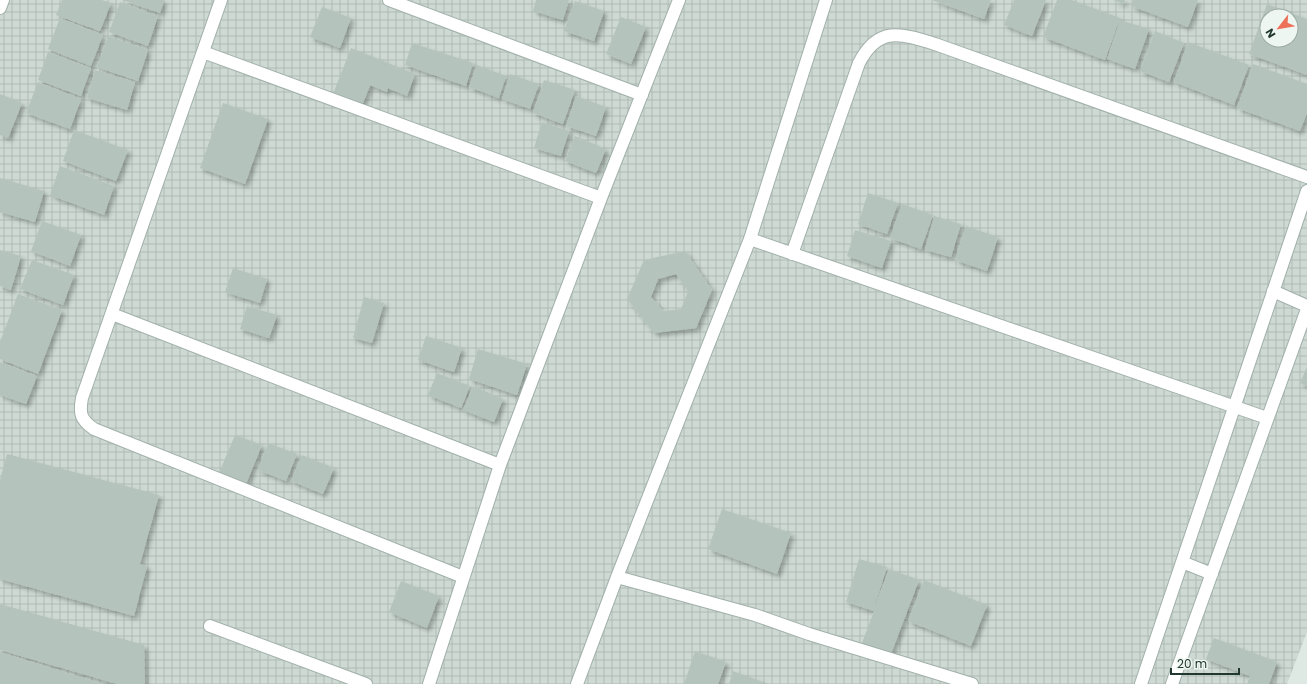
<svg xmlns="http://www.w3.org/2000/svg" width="1307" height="684" viewBox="0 0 1307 684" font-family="Poppins,sans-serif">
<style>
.industrial{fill:url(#industrial-grid);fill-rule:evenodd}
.building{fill:#b4c4bc;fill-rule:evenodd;filter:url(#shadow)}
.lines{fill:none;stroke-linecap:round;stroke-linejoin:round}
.lane-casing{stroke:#a1b0aa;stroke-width:14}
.lane{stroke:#fff;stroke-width:12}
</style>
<defs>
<pattern id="industrial-grid" width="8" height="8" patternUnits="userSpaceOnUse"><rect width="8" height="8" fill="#cdd9d2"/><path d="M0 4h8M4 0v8" fill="none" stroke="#b0bbb5"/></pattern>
<filter id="shadow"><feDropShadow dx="3.5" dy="3.5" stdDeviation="2" flood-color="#0004"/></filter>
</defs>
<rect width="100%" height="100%" fill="#dee9e3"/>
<!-- industrial -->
<path class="industrial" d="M0 0H1307V632L1287 684H0ZM1267 16H1291V40H1267Z"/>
<!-- building -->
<path class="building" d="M62 0H102L111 3 100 31 56 15Z
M122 0H164L160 13Z
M536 0H569L563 20 533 11Z
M932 0H991L984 19Z
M1014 0H1046L1032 36 1004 25Z
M1057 0H1072L1120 18 1105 60 1043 37Z
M1113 0H1125L1124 4Z
M1133 0H1198L1188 27 1131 6Z
M575 1 604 11 594 41 564 31Z
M120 2 158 16 148 46 109 32Z
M1267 4 1307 19V75L1249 54ZM1267 16H1291V40H1267Z
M322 7 351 18 340 48 310 37Z
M621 17 646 27 631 64 606 54Z
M60 18 103 35 91 66 48 49Z
M1120 20 1149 29 1135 69 1107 59Z
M1155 31 1184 43 1169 82 1140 71Z
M108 36 148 50 138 81 97 67Z
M1188 42 1249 65 1234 105 1174 82Z
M412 43 473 63 466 86 405 65Z
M351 48 415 74 407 96 388 88 387 92 370 85 362 106 333 94Z
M48 52 91 68 81 96 38 80Z
M1253 64 1307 84V113L1300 131 1237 108Z
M477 65 506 76 499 98 469 87Z
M95 70 135 82 127 110 87 98Z
M510 74 539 84 530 109 502 99Z
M544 80 575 90 563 124 533 113Z
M38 82 81 99 70 129 26 113Z
M0 94 22 103 8 138 0 135Z
M576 96 606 107 596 136 566 126Z
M223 103 268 119 245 184 200 168Z
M542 122 569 131 561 156 534 148Z
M74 130 128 150 116 181 63 161Z
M575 136 606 149 596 173 565 161Z
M60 166 114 186 104 215 50 195Z
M0 178 44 191 35 222 0 212Z
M868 193 898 203 887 234 858 224Z
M902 204 933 215 921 249 890 238Z
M934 216 961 224 951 257 925 250Z
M42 221 81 235 70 266 31 251Z
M966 226 998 237 987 271 955 260Z
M855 230 891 241 882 268 847 256Z
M0 250 21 256 11 290 0 286Z
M685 251 712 290 696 328 654 333 627 299 644 260ZM676 274 688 291 681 309 663 311 651 297 658 279Z
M32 260 74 275 63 305 20 289Z
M233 268 267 279 260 303 225 292Z
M18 294 62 310 38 374 0 359V342Z
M364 297 384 303 372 343 353 338Z
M247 306 277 315 269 338 240 329Z
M426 336 462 348 454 372 418 360Z
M478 349 527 364 517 395 469 379Z
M0 362 37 376 26 404 0 395Z
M1307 367V386L1300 383Z
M437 373 470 386 461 408 428 395Z
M473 386 503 399 494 422 463 410Z
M235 435 262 445 246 484 219 473Z
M268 443 297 454 286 481 258 470Z
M7 454 159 495 140 564 147 566 134 616 0 579V480Z
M302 455 334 468 323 494 291 481Z
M722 509 791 533 777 574 708 549Z
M859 559 887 567 874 608 889 569 919 580 891 654 862 643 874 611 846 602Z
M924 580 987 605 971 646 908 621Z
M401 581 439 596 427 628 389 612Z
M0 604 144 645 145 684H117L0 650Z
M1214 638 1277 662 1269 684H1247L1250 676 1206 659Z
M695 651 726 662 718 684H684Z
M0 652 103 684H0Z
M733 671 763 682 762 684H729Z"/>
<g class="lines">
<!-- lane casing -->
<g class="lane-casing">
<path id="lane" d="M221 0 82 398C79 414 81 420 94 429L463 577
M389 0 642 95
M0 8 3 0
M203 52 601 198
M750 239 1267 418
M792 254 859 63C878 26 900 33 935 44L1307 177
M1273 291 1307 306
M112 314 500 465
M1182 562 1212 574
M617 577 755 615 809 634 972 684
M210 626 366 684
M429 684 500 465 601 198 679 0
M577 684 617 577 750 239 826 0
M1141 684 1307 191
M1172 684C1218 559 1261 434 1307 309"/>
</g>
<!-- lane -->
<use href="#lane" class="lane"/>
</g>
<!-- north arrow -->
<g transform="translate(1279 28) rotate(239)"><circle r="19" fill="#eef6f1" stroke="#9caaa4"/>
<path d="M0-3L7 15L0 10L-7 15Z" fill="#ed7059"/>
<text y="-6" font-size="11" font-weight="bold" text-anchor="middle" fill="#203830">N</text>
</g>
<!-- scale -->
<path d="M1171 668v6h68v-6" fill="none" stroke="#203830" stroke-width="2"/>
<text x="1177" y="668" font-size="12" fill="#203830" stroke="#eef6f1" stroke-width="3" paint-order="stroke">20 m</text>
</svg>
